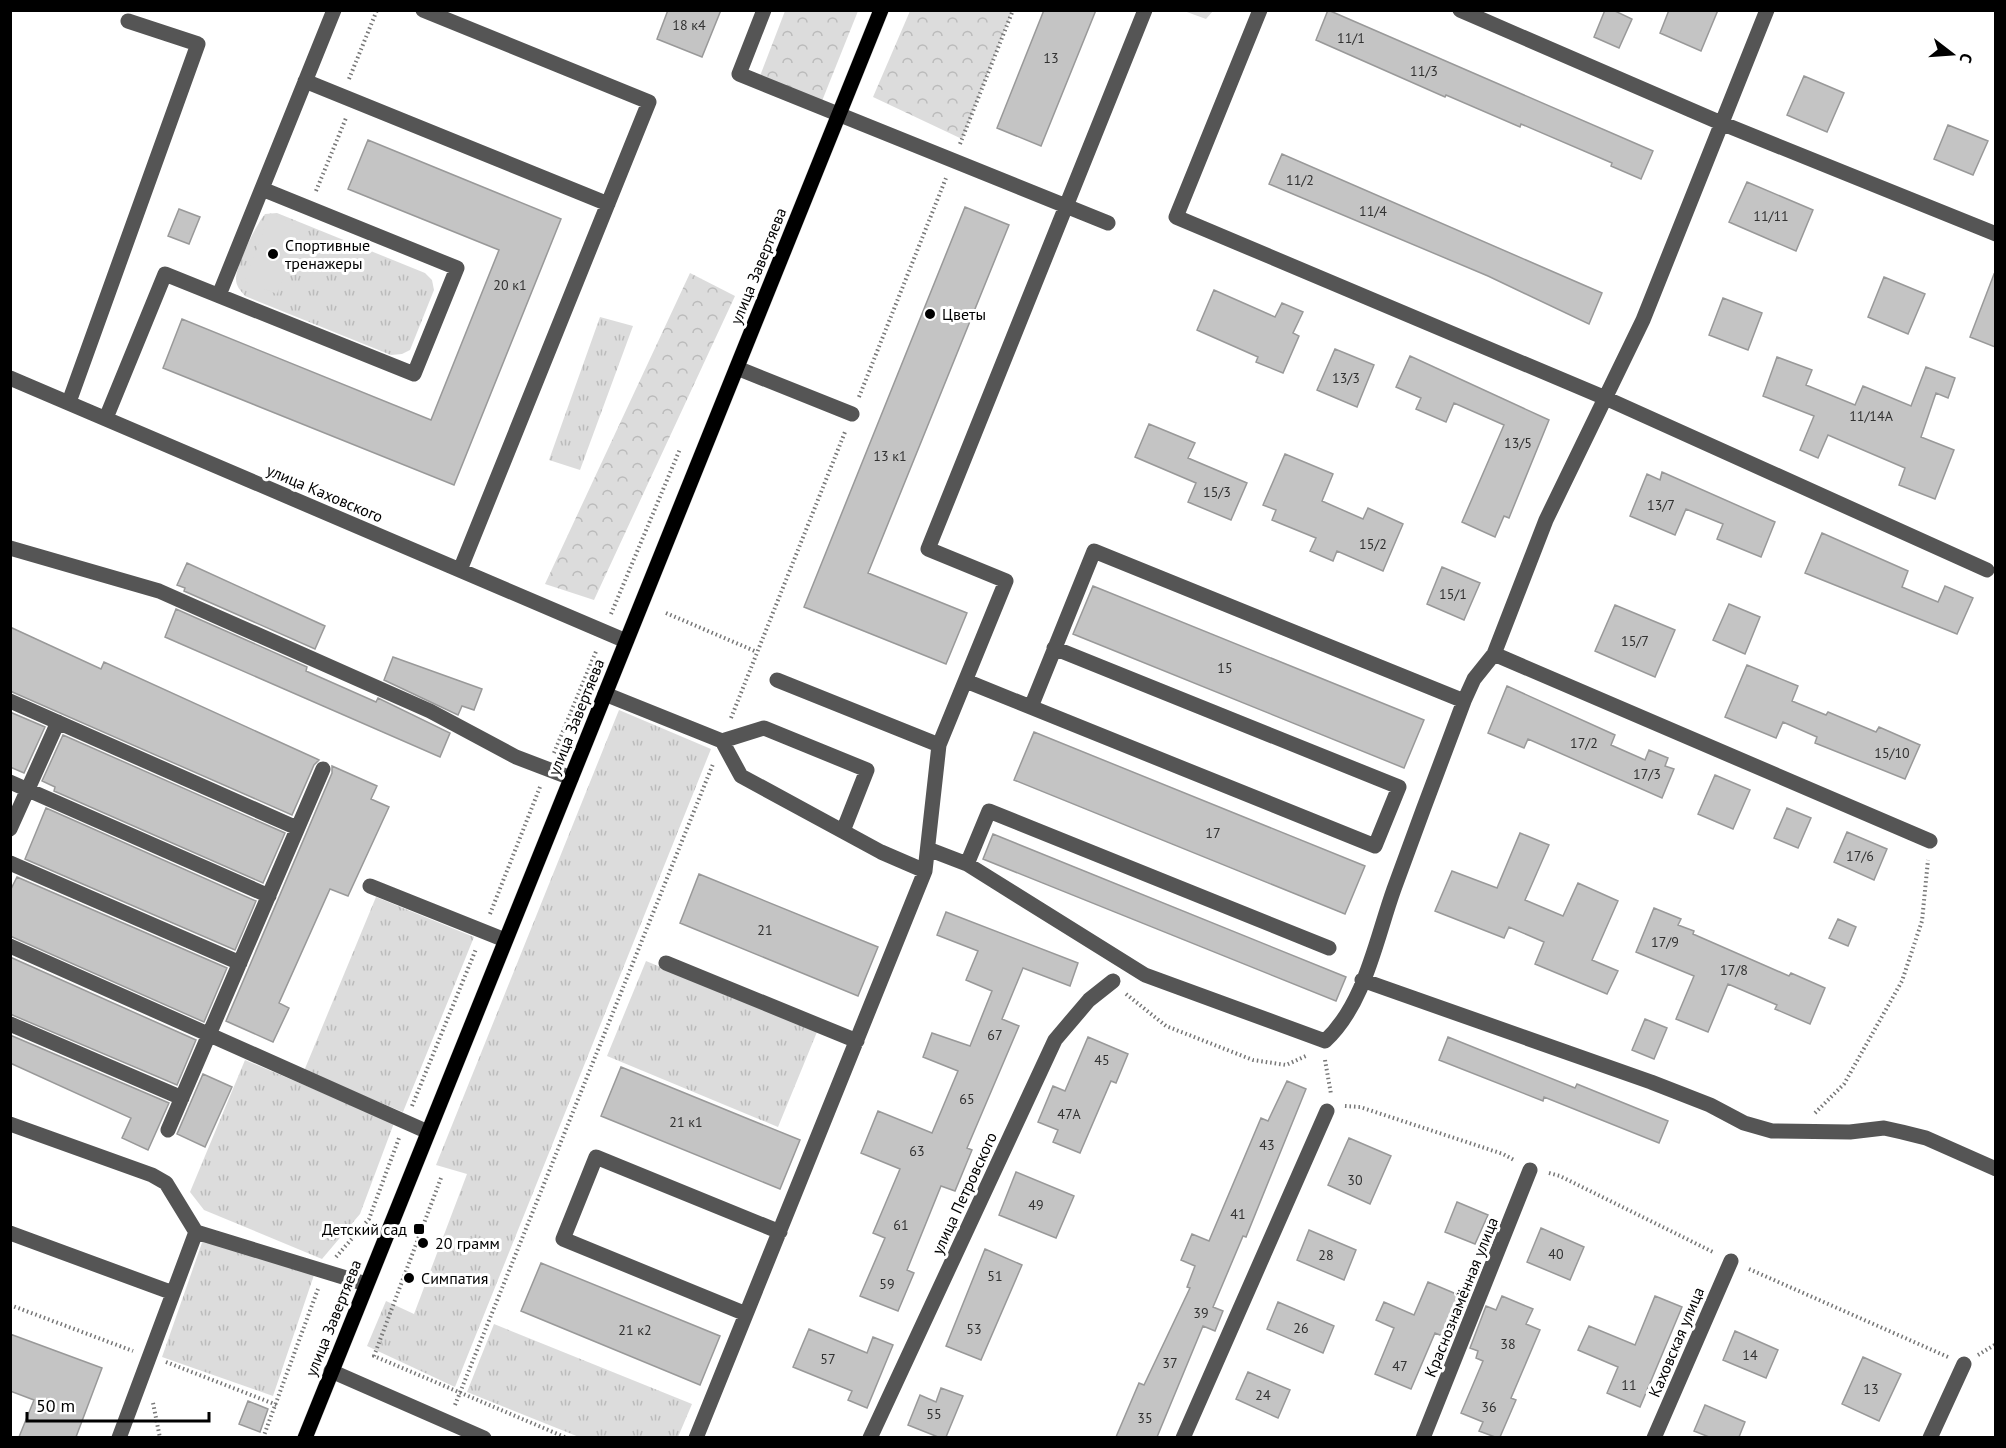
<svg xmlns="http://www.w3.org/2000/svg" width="2006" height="1448" viewBox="0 0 2006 1448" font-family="'PT Sans',sans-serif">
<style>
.grass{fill:url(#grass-tufts)}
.forest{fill:url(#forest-crowns)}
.pitch{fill:#dcdcdc}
.building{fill:#c4c4c4;stroke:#999;stroke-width:1.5}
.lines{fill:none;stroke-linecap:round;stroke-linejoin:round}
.major-casing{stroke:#dbdbdb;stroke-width:16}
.path{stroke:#777;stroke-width:4;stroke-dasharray:1.5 3;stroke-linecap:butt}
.minor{stroke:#555;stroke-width:15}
.major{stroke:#000;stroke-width:15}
.poi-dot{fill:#000;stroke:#fff;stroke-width:2}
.labels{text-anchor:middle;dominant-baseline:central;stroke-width:6;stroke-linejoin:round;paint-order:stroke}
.number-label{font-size:14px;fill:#313131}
.poi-label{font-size:16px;fill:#000;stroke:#fff;text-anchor:start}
.street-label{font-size:16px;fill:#000;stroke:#fff}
</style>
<defs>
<pattern id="grass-tufts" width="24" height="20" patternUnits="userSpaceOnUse" patternTransform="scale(1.5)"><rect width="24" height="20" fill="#dcdcdc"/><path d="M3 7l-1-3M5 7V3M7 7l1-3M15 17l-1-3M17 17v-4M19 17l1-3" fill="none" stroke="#bbb"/></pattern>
<pattern id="forest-crowns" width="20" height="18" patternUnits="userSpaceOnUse" patternTransform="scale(1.5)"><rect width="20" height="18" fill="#dcdcdc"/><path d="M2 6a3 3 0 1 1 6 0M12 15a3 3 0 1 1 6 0" fill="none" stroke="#bbb"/></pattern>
</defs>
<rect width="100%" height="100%" fill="#fff"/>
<!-- grass -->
<path class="grass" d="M277 213 425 273 432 280 434 290 410 350 402 354 391 355 245 296C240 290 236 286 236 279 236 265 256 225 265 214Z
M600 317 633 326 580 470 549 460Z
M619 710 711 749 455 1387 367 1346 386 1301 414 1314 467 1174 436 1165Z
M376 897 474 937 403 1112 304 1071Z
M646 961 817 1032 778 1127 607 1056Z
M245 1060 394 1123 360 1214 322 1259 204 1210 190 1192Z
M204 1237 314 1275 273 1396 162 1357Z
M494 1324 692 1404 678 1437H579L467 1392Z"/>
<!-- forest -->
<path class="forest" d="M785 11H858L822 101 760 76Z
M910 11H1012L962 139 873 97Z
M690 273 735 296 594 600 545 584Z"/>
<!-- pitch -->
<path class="pitch" d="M1184 11H1213L1206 19Z
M270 213 301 227 277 294 245 281Z"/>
<!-- building -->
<path class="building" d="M668 10H721L702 57 657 39Z
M1044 10H1096L1041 146 997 128Z
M1328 10 1653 151 1641 179 1611 166 1612 163 1521 124 1520 127 1446 95 1445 97 1316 40Z
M1605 10H1613L1632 19 1619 48 1594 37Z
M1669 10H1718L1701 51 1660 33Z
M1804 76 1844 93 1827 132 1787 115Z
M1948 125 1988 141 1973 175 1934 159Z
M368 140 561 219 454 485 163 368 182 319 431 420 499 250 348 189Z
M1282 154 1602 293 1589 324 1488 276 1269 184Z
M1747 182 1813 210 1796 251 1729 222Z
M965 207 1009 225 868 573 967 613 946 664 804 607Z
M179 209 200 217 189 244 168 236Z
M1994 274 1995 275V347L1970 337Z
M1884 277 1925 294 1908 334 1868 317Z
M1214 290 1275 317 1282 303 1303 312 1293 333 1299 336 1283 373 1256 362 1258 357 1197 330Z
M1723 298 1762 313 1748 350 1709 335Z
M1335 349 1374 365 1357 407 1317 390Z
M1410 356 1549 420 1509 518 1504 516 1495 537 1462 522 1504 425 1454 403 1446 422 1416 409 1421 398 1396 387Z
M1777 357 1812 370 1806 385 1855 405 1863 386 1911 406 1926 367 1955 378 1948 398 1936 393 1921 437 1954 450 1935 499 1899 485 1905 468 1828 435 1818 458 1800 450 1814 416 1763 396Z
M1149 424 1195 443 1188 458 1247 483 1231 520 1188 502 1196 483 1135 457Z
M1285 454 1333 474 1322 501 1363 519 1368 508 1403 524 1383 571 1337 551 1333 561 1310 551 1316 538 1272 520 1276 510 1263 505Z
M1662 472 1775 522 1761 557 1717 539 1723 524 1686 509 1675 535 1630 516 1647 474 1660 480Z
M1822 533 1908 571 1902 587 1938 602 1945 586 1973 598 1957 634 1805 573Z
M187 563 325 626 315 649 184 591 185 588 177 585Z
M1442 567 1480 583 1464 620 1427 604Z
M1093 586 1424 720 1404 768 1073 634Z
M1729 604 1760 617 1745 654 1713 640Z
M1615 605 1675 630 1655 677 1595 651Z
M176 609 307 667 306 671 376 702 378 698 450 733 440 757 165 637Z
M10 627 101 669 104 662 317 759 319 760 314 765 292 815 10 691Z
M393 657 482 689 474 710 462 706 458 715 384 680Z
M1747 665 1798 686 1792 701 1826 715 1828 712 1876 732 1879 727 1920 745 1905 779 1815 743 1817 737 1783 722 1776 738 1725 717Z
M1507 686 1615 735 1611 745 1645 760 1649 750 1668 758 1665 766 1674 769 1662 798 1528 739 1524 748 1488 733Z
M10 712 45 727 24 773 10 767Z
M1034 732 1365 866 1345 914 1014 780Z
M63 735 285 833 263 883 54 791 55 787 42 781Z
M332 766 377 786 371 799 389 807 348 896 330 889 279 1003 289 1008 273 1042 226 1021 332 773Z
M1715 775 1750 790 1733 829 1698 814Z
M46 808 256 901 235 950 25 859Z
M1787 808 1811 818 1798 848 1774 838Z
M1847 832 1887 849 1874 880 1834 862Z
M1520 833 1549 845 1525 900 1563 916 1578 883 1618 901 1592 960 1618 971 1607 994 1535 964 1544 942 1509 927 1504 938 1435 911 1452 871 1497 888Z
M993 834 1346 977 1336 1001 983 859Z
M699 874 878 947 858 996 680 923Z
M17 877 227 968 204 1022 10 936V891Z
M1654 908 1681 919 1678 925 1694 931 1693 934 1789 976 1791 973 1825 988 1810 1024 1775 1009 1777 1005 1728 984 1708 1032 1676 1019 1694 976 1636 952Z
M946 912 1078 963 1070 986 1023 968 1002 1019 1019 1026 967 1148 972 1150 955 1191 941 1186 907 1270 914 1273 898 1311 860 1296 885 1238 873 1233 900 1169 861 1153 878 1111 932 1133 958 1071 923 1057 932 1033 970 1046 992 991 966 980 978 951 937 935Z
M1838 919 1856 927 1848 946 1829 938Z
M10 957 196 1040 177 1085 10 1014Z
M1645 1019 1667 1028 1654 1059 1632 1050Z
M10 1035 169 1103 148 1150 122 1138 131 1118 10 1063Z
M1088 1037 1128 1054 1116 1083 1111 1081 1080 1153 1053 1142 1058 1130 1038 1122 1053 1086 1065 1091Z
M1448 1037 1575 1088 1577 1084 1668 1121 1659 1143 1544 1097 1543 1101 1439 1060Z
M621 1067 800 1140 780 1189 601 1116Z
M203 1074 232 1087 205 1147 177 1134Z
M1287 1081 1306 1089 1246 1237 1243 1236 1213 1307 1223 1311 1215 1331 1203 1326 1157 1437H1116L1139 1383 1144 1385 1190 1288 1187 1287 1195 1266 1181 1260 1192 1234 1209 1241 1261 1118 1268 1121Z
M1349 1138 1391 1156 1370 1204 1328 1185Z
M1016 1172 1074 1196 1056 1238 999 1215Z
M1457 1202 1488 1215 1475 1244 1445 1232Z
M1541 1228 1584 1247 1570 1280 1527 1262Z
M1309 1230 1356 1250 1344 1280 1297 1260Z
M985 1249 1022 1265 981 1360 946 1346Z
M541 1263 720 1336 700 1385 521 1311Z
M1428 1282 1468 1299 1452 1340 1435 1333 1411 1389 1375 1374 1394 1328 1376 1320 1384 1302 1414 1315Z
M1502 1296 1533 1309 1526 1324 1540 1330 1511 1398 1516 1400 1500 1437H1495L1479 1431 1483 1422 1461 1413 1483 1361 1476 1358 1478 1351 1470 1348 1486 1306 1496 1310Z
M1655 1296 1682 1307 1640 1407 1607 1393 1618 1367 1578 1350 1589 1326 1635 1345Z
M1278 1302 1334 1326 1323 1353 1267 1329Z
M809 1329 867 1353 873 1337 893 1345 867 1408 848 1400 852 1391 793 1367Z
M1735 1331 1778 1350 1766 1378 1723 1360Z
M10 1334 102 1368 76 1437H19L34 1400 10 1391Z
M1863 1357 1901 1374 1879 1421 1842 1404Z
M1248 1372 1290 1390 1278 1418 1236 1399Z
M941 1388 963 1396 946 1437H938L908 1425 920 1395 936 1402Z
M248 1401 268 1409 260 1432 239 1424Z
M1705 1405 1745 1422 1739 1437H1709L1694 1431Z"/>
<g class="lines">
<!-- major casing -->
<g class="major-casing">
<path id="major" d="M305 1438 881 10"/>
</g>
<!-- path -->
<path class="path" d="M349 79 377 10
M960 144 1013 10
M316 191 346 118
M859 397 946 178
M666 613 757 652
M611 614 680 449
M731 718 845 432
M554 753 597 649
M490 914 540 787
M1126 994 1166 1026 1253 1060 1286 1065 1308 1055
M1325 1060 1331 1094
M412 1106 476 949
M1345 1106 1360 1107 1503 1154 1514 1160
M1815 1113 1844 1084 1902 981 1922 921 1928 860
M1549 1173 1560 1176 1715 1253
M441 1178 374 1356 567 1438
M336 1257 369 1219 399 1138
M1749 1269 1948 1357
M10 1305 133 1351
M1978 1355 1996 1344
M166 1362 277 1405
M153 1403 160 1438
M455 1405 713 764
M263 1438 318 1289"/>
<!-- minor -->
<path class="minor" d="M423 10 649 102 460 570
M764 10 739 74 1108 223
M1260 10 1176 217 1603 397 1987 570
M1460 10 1721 123 1996 234
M305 81 608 204
M219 295 334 10
M737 368 852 414
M10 378 626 641
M69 402 198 44 128 21
M106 418 165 274 414 374 457 268 262 189
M10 548 159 591 430 711 516 757 571 778
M1494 654 1930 841
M777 680 939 745
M966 681 1375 846 1399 787 1054 648
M605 694 722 741 741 776 881 852 925 871
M10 701 297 828
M1031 707 1094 551 1464 701
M722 741 764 728 867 770 843 831
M10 782 269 896
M10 829 58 722
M928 849 967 864 1145 975 1325 1041C1365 1004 1376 939 1394 889 1417 826 1440 764 1464 701L1474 679 1494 654 1546 520 1643 320 1767 10
M10 863 240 963
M967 864 989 811 1329 948
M370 886 505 940
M10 946 428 1132
M666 963 857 1041
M1362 980 1651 1082 1710 1105 1744 1123 1772 1131 1850 1132 1884 1128 1902 1132 1926 1138 1996 1169
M10 1024 182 1098
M10 1124 152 1175 166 1183 196 1232
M168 1130 323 769
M10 1233 173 1293
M746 1314 563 1239 596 1157 780 1232
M331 1371 484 1438
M119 1438 196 1232 366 1284
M696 1438 925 871 939 745 1006 581 928 549 1145 10
M870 1438 1055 1040 1089 1000 1113 981
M1183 1438 1327 1111
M1423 1438 1530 1170
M1654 1438 1731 1261
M1930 1438 1964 1364"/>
<!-- major -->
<use href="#major" class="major"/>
</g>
<!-- markers -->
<g class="poi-dot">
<circle cx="273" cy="254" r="6"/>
<circle cx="930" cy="314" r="6"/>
<rect x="413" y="1223" width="12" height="12" rx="3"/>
<circle cx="423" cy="1243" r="6"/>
<circle cx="409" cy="1278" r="6"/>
</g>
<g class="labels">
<!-- number labels -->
<g class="number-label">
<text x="689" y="25">18 к4</text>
<text x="1351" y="38">11/1</text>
<text x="1051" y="58">13</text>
<text x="1424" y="71">11/3</text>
<text x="1300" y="180">11/2</text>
<text x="1373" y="211">11/4</text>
<text x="1771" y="216">11/11</text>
<text x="510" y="285">20 к1</text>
<text x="1346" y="378">13/3</text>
<text x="1871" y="416">11/14А</text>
<text x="1518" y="443">13/5</text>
<text x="890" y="456">13 к1</text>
<text x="1217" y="492">15/3</text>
<text x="1661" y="505">13/7</text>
<text x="1373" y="544">15/2</text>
<text x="1453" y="594">15/1</text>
<text x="1635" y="641">15/7</text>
<text x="1225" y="668">15</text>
<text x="1584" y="743">17/2</text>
<text x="1892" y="753">15/10</text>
<text x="1647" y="774">17/3</text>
<text x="1213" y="833">17</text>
<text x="1860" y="856">17/6</text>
<text x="765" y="930">21</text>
<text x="1665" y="942">17/9</text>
<text x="1734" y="970">17/8</text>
<text x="995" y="1035">67</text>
<text x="1102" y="1060">45</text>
<text x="967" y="1099">65</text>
<text x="1069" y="1114">47А</text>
<text x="686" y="1122">21 к1</text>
<text x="1267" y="1145">43</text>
<text x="917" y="1151">63</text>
<text x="1355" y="1180">30</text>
<text x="1036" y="1205">49</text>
<text x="1238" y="1214">41</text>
<text x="901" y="1225">61</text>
<text x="1556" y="1254">40</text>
<text x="1326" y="1255">28</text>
<text x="995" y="1276">51</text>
<text x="887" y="1284">59</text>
<text x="1201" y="1313">39</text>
<text x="1301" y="1328">26</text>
<text x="974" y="1329">53</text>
<text x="635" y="1330">21 к2</text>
<text x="1508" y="1344">38</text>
<text x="1750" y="1355">14</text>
<text x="828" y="1359">57</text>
<text x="1170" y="1363">37</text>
<text x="1400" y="1366">47</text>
<text x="1629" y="1385">11</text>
<text x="1871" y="1389">13</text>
<text x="1263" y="1395">24</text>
<text x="1489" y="1407">36</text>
<text x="934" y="1414">55</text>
<text x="1145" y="1418">35</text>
</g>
<!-- poi labels -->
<g class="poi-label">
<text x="285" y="245">Спортивные<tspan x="285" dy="18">тренажеры</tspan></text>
<text x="942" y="314">Цветы</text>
<text x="407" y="1229" text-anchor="end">Детский сад</text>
<text x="435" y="1243">20 грамм</text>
<text x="421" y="1278">Симпатия</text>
</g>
<!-- street labels -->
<g class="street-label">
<text transform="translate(758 266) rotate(-68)">улица Завертяева</text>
<text transform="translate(325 493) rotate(23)">улица Каховского</text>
<text transform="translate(576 717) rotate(-68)">улица Завертяева</text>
<text transform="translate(964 1193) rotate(-65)">улица Петровского</text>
<text transform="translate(1461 1297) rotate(-68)">Краснознамённая улица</text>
<text transform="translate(333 1318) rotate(-68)">улица Завертяева</text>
<text transform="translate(1676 1342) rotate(-67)">Каховская улица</text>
</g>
</g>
<!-- border -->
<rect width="2006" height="1448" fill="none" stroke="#000000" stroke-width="24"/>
<!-- north arrow -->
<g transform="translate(1952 54) rotate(107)" stroke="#ffffff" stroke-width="4.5" paint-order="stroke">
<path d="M0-4.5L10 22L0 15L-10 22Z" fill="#000000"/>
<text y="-9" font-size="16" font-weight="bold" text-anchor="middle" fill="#000000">С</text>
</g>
<!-- scale -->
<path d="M27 1412v9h182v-9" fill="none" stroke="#000000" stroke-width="3"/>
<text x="36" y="1412" font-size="18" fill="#000000" stroke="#ffffff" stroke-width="4.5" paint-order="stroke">50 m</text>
</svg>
